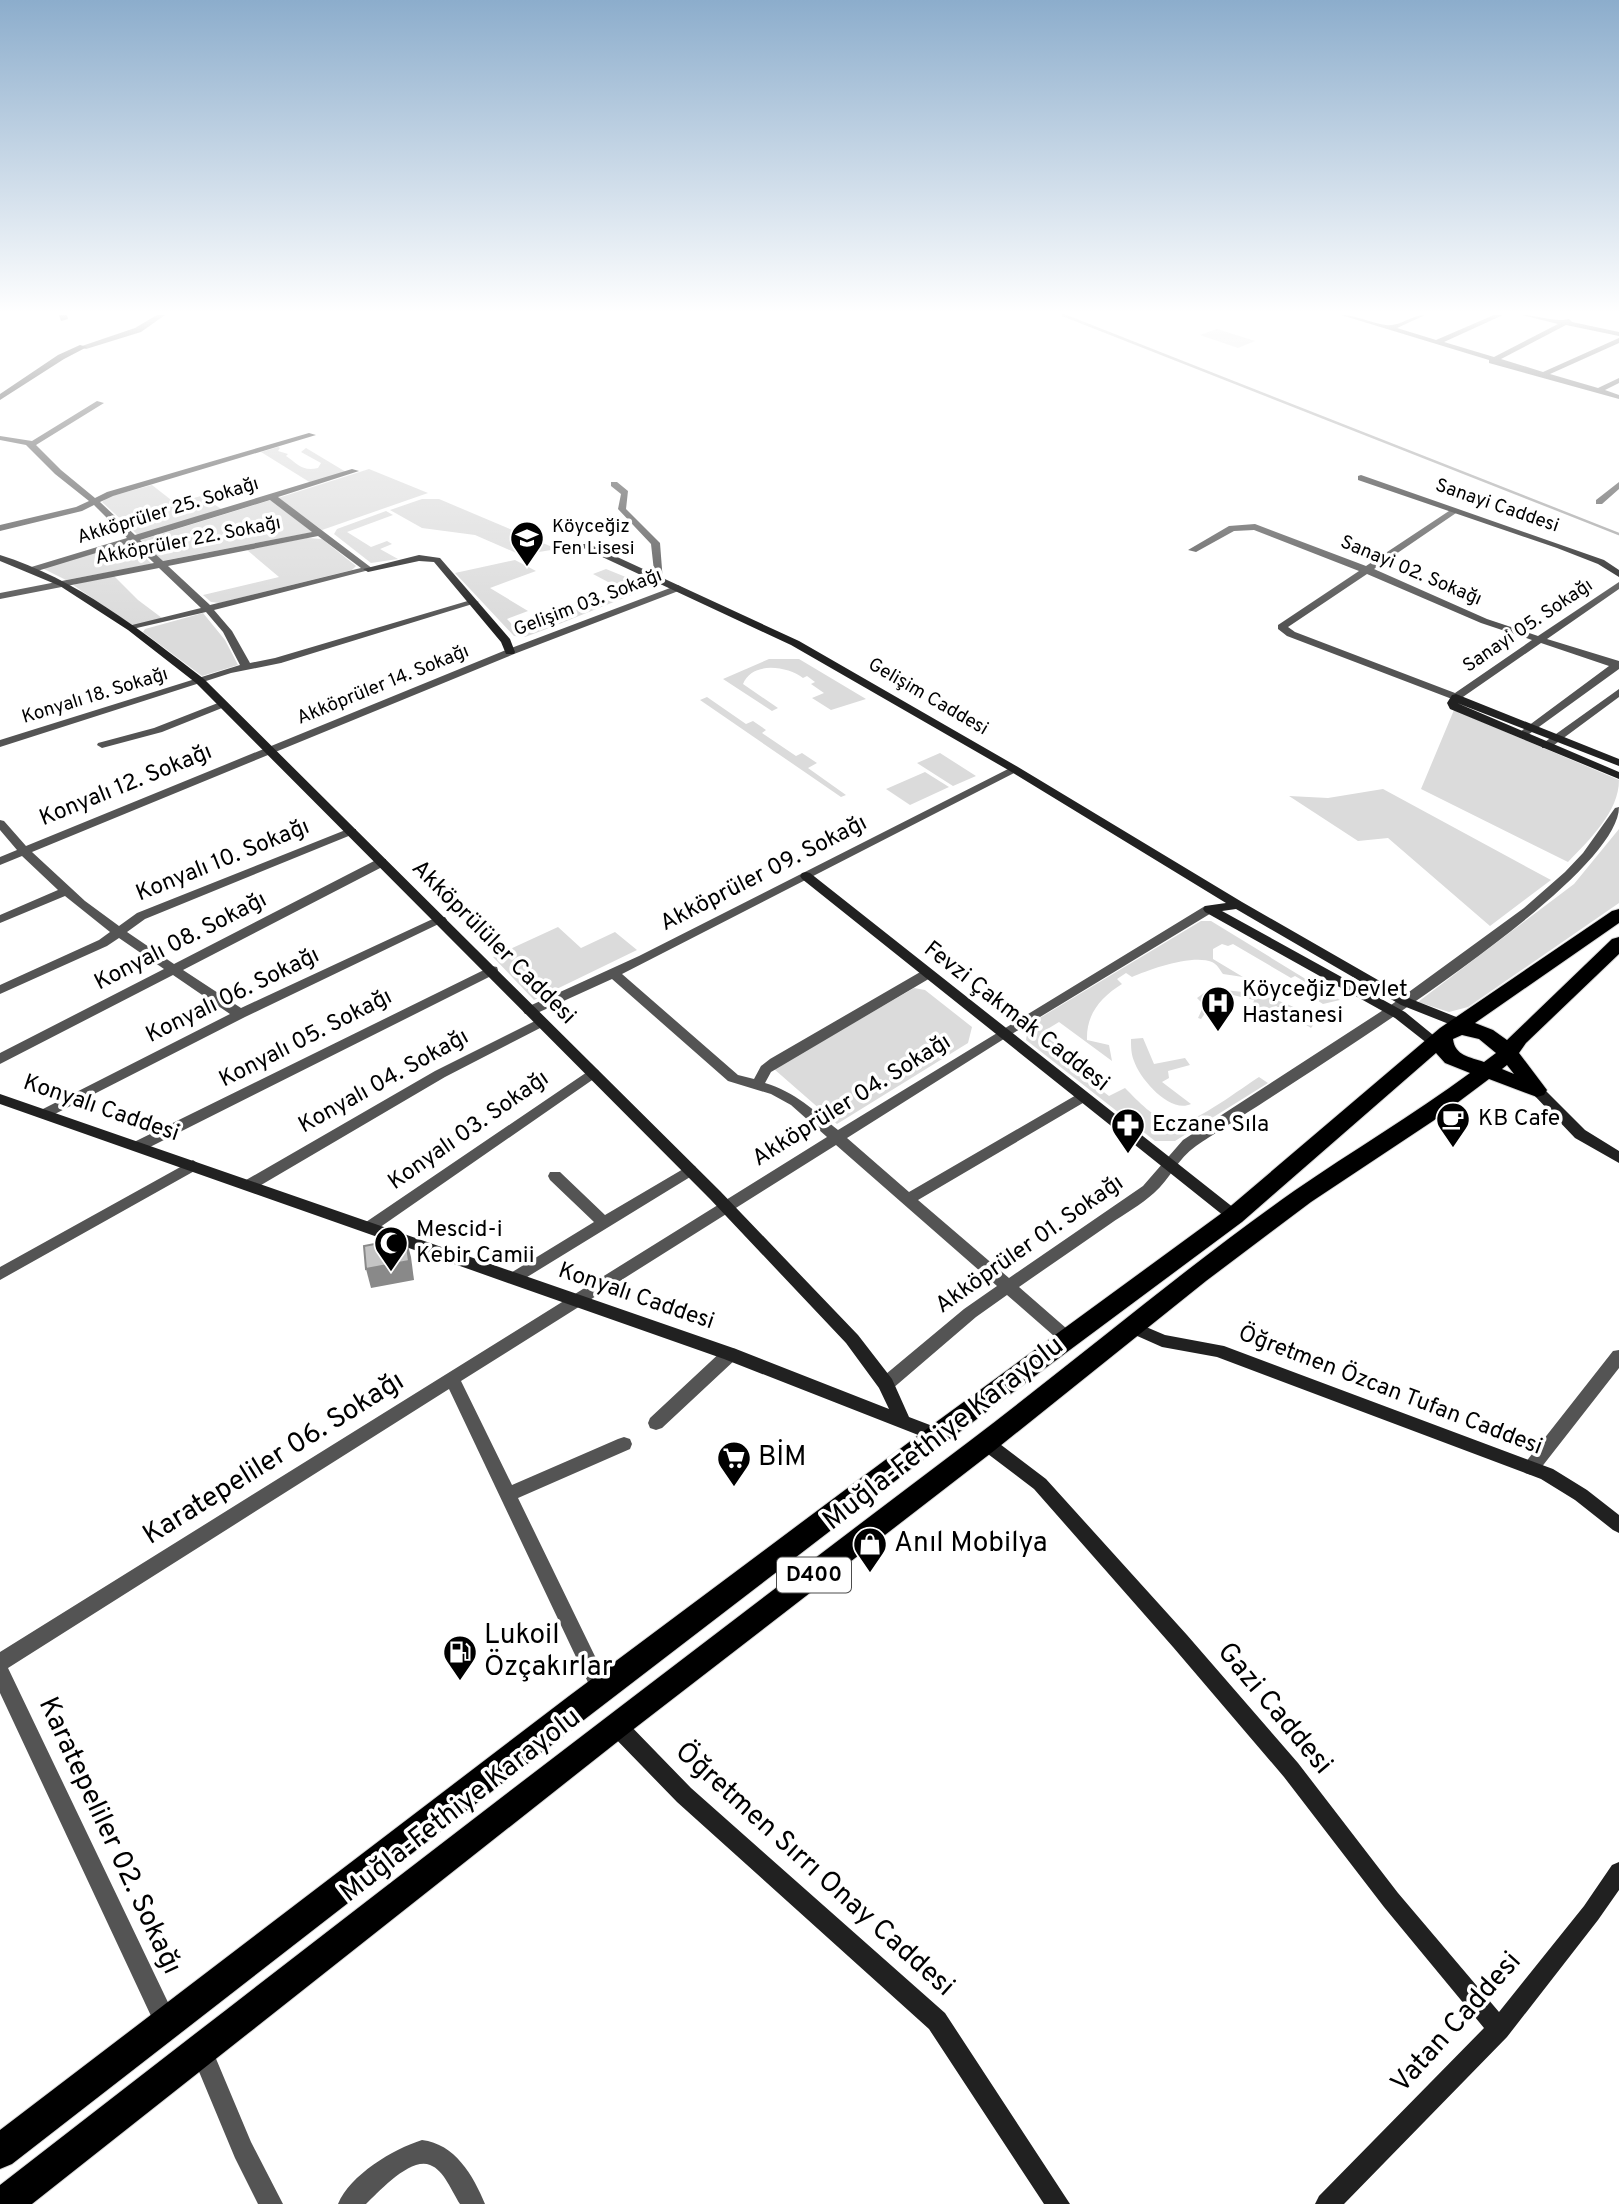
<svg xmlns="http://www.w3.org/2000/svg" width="1619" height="2204" viewBox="0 0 1619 2204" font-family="Overpass,sans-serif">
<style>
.green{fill:#dbdbdb}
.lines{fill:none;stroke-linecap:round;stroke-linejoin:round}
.stream{stroke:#a2a2a2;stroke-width:2.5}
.highway-casing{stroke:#dbdbdb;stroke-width:2}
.street{fill:#545454;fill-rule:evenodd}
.secondary{fill:#212121;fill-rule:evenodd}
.highway{fill:#000;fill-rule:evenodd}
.shaded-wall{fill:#898989}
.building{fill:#c4c4c4;stroke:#898989;stroke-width:2}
.labels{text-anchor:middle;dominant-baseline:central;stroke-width:7;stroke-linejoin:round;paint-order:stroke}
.far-street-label{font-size:19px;fill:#000;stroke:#fff}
.far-poi-label{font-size:19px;fill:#000;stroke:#fff;text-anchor:start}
.shield{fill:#fff;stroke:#4c4c4c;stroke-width:2}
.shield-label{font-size:21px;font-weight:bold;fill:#000}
.street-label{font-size:23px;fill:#000;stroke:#fff}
.poi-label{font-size:23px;fill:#000;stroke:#fff;text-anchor:start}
.near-street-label{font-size:28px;fill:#000;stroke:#fff}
.near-poi-label{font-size:28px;fill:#000;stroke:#fff;text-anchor:start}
</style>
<rect width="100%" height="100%" fill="#fff"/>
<!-- green -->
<path class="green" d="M1217 329 1255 341 1238 348 1200 335Z
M278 447 280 448 278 451 288 454 286 456C297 463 302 472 318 468L321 463 301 452 306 448 346 472 311 483 261 452Z
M369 469 428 493 322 530 278 498Z
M152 485 175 503 201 496 223 510 139 536 102 502 108 497Z
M422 499H439L557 549 521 555 475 535 422 528 390 510Z
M271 500 313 532 162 561 141 540Z
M386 511 393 515 347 532 371 547 387 541 392 544 380 549 398 559 371 563 334 534 337 529Z
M307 538 322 539 356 566 352 570 219 603 211 602 203 595 279 577 247 550Z
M130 543 152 564 66 580 42 568Z
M515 560 536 571 490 588 528 611 507 619 519 632 525 633 545 626 549 628 525 637 514 636 455 573Z
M606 569 643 584 641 591 559 624 557 621 575 613 573 611 625 591 593 574Z
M113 575 138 600 162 618 133 626 73 585Z
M203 613 225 640 238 665 202 676 143 632 145 629Z
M769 659H799L866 699 831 710 812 698 824 693 811 684 815 682 807 676 803 678C787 666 752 661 743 684L778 708 772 711 723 679Z
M707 697 746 724 753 721 766 730 762 733 796 756 802 753 817 763 808 768 846 795 841 797 700 700Z
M1454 710 1619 780C1619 812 1589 840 1568 862L1421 789Z
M940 753 976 776 953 786 917 763Z
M925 772 949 787 910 805 886 789Z
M1383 789 1551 880 1490 926 1388 838 1358 841 1289 796 1328 798Z
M1619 829V903L1468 1007 1449 1012 1418 1002 1574 884Z
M1201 921H1211L1340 1000 1323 1004 1304 992 1312 986 1295 976 1291 978 1233 944 1228 946 1222 944 1213 949V959L1243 977 1223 974C1220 970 1217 964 1212 962 1193 954 1150 969 1132 977L1126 973 1117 979 1122 984C1101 997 1086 1014 1087 1040L1109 1045 1112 1061 1059 1022 1041 1033 1056 1044 1053 1046 1059 1050 1054 1054 1109 1096 1125 1088C1138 1101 1154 1119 1173 1123 1192 1127 1241 1088 1259 1077L1268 1083 1175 1141H1155L1026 1040 1028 1025Z
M558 927 581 948 615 932 637 950 534 1000 493 957Z
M914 988 925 990 972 1027 968 1043 837 1124 774 1069Z
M1208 990C1244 989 1279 997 1311 1016L1314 1024 1311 1028 1276 1006 1258 1018 1253 1016 1256 1010 1252 1008 1254 1000 1220 992 1201 1019 1198 1018 1204 1005 1197 998Z
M1143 1038 1154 1064 1185 1058 1190 1065 1168 1071 1169 1078 1162 1082 1191 1104C1170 1114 1140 1079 1134 1061 1131 1054 1131 1046 1131 1039Z"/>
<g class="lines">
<!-- stream -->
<path class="stream" d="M1063 315 1619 534"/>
<!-- highway casing -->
<g class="highway-casing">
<path id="highway" d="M1619 909V923L1475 1023 1493 1030 1507 1040 1612 939 1619 937V954L1526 1043 1519 1053 1547 1090 1544 1095 1537 1097 1489 1079 1433 1121 1311 1202 1206 1281 995 1450 626 1735 32 2204H0V2185C322 1935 645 1686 971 1440 1079 1358 1182 1270 1294 1191 1352 1151 1413 1115 1470 1073L1445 1063 1436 1053 1242 1222 946 1442 589 1716 12 2164 0 2169V2130L569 1696 928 1428 1226 1210 1440 1028 1612 911ZM1462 1035 1479 1039 1496 1053 1484 1062C1470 1057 1455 1056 1453 1039ZM1507 1065 1514 1074 1502 1069Z"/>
</g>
<!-- street -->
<path class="street" d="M157 315H165L141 332 86 349 79 347 135 328Z
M1341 315C1357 315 1370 323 1386 325 1399 327 1412 315 1425 315L1397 328 1436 340 1494 315H1503L1444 342 1494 357 1558 324 1522 315C1536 315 1556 323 1569 319L1572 322 1619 332V336L1566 325 1501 359 1543 372 1619 338V343L1550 374 1598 388 1619 378V383L1605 390 1619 395V399L1489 363V360Z
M97 401 104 403 36 445 61 470 95 498 107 492 309 433 316 435 113 496 100 502 135 535 352 469 359 471 278 497 373 569 214 610 232 631 250 663 275 658 471 600 479 602 281 663 231 673 0 747V740L240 665 223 632 206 612 128 630V626L201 608 159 568 0 599V593L154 563 132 542 34 572H28V568L127 538 94 505 82 511 0 531V525L76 507 89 501 55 474 26 445 0 440V436L32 441ZM270 500 312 532 163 561 140 540ZM318 536 361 568 210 605 168 566Z
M611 482H617L628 491 626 509 660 543 663 582 655 580 651 544 618 509 621 494 611 486Z
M1619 482V489L1602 504H1596V500Z
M1452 509 1459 511 1374 569 1487 619 1538 636 1619 582V589L1547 639 1619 661V669L1525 737 1521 738 1516 735 1609 666 1541 643 1460 699H1452L1287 636 1278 629V625L1359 571 1254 530 1234 531 1196 552 1188 550 1229 526 1255 524 1366 566ZM1367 574 1481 623 1532 640 1455 693 1295 632 1288 627Z
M678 585 683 588 681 590 514 654 32 852 85 901 119 926 137 913 348 829H356V833L145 919 127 932 174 964 378 859H386V865L183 970 241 1008 437 917H445L447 920 245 1017 49 1117H39L37 1114 39 1111 230 1014 173 975 0 1064V1053L164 969 119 938 107 946 0 994V985L99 940 110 932 65 896 0 923V915L58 890 22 856 0 865V857L17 850 0 830V820L4 821 26 846 506 650Z
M1619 689V697L1550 748H1542V744Z
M223 701 228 704 227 706 162 732 102 748 97 745 98 743 154 728Z
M1014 766 1020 769 1018 771 622 974 738 1075 754 1079 761 1066 770 1059 922 971H932L933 974 932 977 771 1072 765 1083C795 1092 815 1111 838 1130L1205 906H1213L1215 909 1213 912 1007 1037 847 1138 909 1192 1078 1094H1088L1090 1097 1088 1100 918 1200 1009 1278 1143 1186 1183 1140 1391 1005 1524 908 1565 872 1583 853 1615 808 1619 807C1619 887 1269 1096 1196 1146 1178 1158 1170 1179 1154 1193 1141 1205 1124 1214 1110 1224 1080 1245 1049 1266 1019 1287L1074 1335 1076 1339 1074 1343 1068 1345 1062 1343 1007 1295 976 1317 892 1389 886 1391 880 1389 878 1384 880 1379 964 1309 997 1286 836 1145 461 1381 512 1485 618 1439 624 1437 630 1439 632 1444 630 1449 518 1498 608 1683 611 1689 608 1695 601 1698 594 1695 449 1389 8 1668 175 2017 178 2025 175 2033 167 2036 159 2033 0 1693V1652L827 1137 791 1105 771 1094 728 1081 612 979 535 1014H525L523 1011 525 1008 639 956Z
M492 966 497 967 498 970 497 973 144 1150H134L132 1146 134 1142Z
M541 1018 548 1022 546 1025 445 1077 256 1188H246L244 1184 246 1180 435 1071Z
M593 1068 598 1070 600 1073 598 1076 376 1230H366L363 1226 366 1222Z
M193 1160 200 1165 198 1169 0 1280V1267Z
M690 1165 695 1166 697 1170 695 1174 519 1282H509L506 1278 509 1274 594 1222 550 1180 548 1176 550 1172H560L605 1215Z
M730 1348 736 1349 738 1354 736 1359 662 1428 656 1430 650 1428 648 1423 650 1418 724 1349Z
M1619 1350V1368L1537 1473 1531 1475 1525 1473 1522 1468 1525 1463 1613 1351Z
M201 2039 209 2042 251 2142 283 2204H258L235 2158 190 2050 193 2042Z
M422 2140C455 2144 473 2175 485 2204H460C452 2192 444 2170 430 2165 410 2157 379 2192 366 2204H338C350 2175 393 2149 422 2140Z"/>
<!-- secondary -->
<path class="secondary" d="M59 315H67L68 319 61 321Z
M80 345 87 347 64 359 0 400V394L58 355Z
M1361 475 1604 560 1619 570V577L1598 564 1557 548 1358 480V476Z
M583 544H589L799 641 1018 767 1242 902 1411 999 1474 1024 1476 1027 1474 1030H1464L1401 1005 1236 909 1222 911 1405 1012 1449 1048 1447 1051H1437L1395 1018 1205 912 1203 909 1205 906 1226 903 1010 771 791 645 583 548Z
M0 555C77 579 140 630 204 679L720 1191 858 1335 892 1379 909 1417 943 1430 945 1435 943 1440 937 1442 931 1440 724 1359 0 1104V1094L736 1349 889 1409 879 1388 846 1343 710 1199 196 683 128 630 60 586 0 561Z
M419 555 440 558 510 639 515 652 514 654H506L501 642 434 562 419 561 368 572 363 569Z
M1456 694 1619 759V766L1457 703 1619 772V779L1450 709 1447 703 1452 695Z
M806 872 810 873 1239 1212 1241 1216 1239 1220H1229L802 879 800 876 802 873Z
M1537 1085 1542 1087 1585 1130 1619 1151V1163L1575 1138 1532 1093 1530 1090 1532 1087Z
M1132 1321 1165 1335 1224 1346 1553 1469 1587 1490 1619 1515V1533L1613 1530 1575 1500 1541 1479 1217 1357 1162 1347 1126 1331 1124 1327 1126 1323Z
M986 1436 992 1438 1046 1479 1187 1635 1298 1763 1398 1893 1499 2012 1584 1906 1612 1865 1619 1862V1890L1598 1920 1507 2037 1344 2204H1315L1319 2196 1484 2028 1384 1907 1284 1777 1173 1647 1034 1489 980 1448 978 1443 980 1438Z
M616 1716 623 1718 691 1788 945 2013 1070 2204H1044L929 2029 677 1802 609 1732 606 1725 609 1718Z"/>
<!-- highway -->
<use href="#highway" class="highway"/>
</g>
<!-- shaded-wall -->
<path class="shaded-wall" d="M406 1238 411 1257 414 1280 371 1288 366 1269Z"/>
<!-- building -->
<path class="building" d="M406 1238 409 1261 366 1269 364 1246Z"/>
<!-- sky -->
<linearGradient id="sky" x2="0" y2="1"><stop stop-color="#8cadcc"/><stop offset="0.5" stop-color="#fff"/><stop offset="1" stop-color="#fff" stop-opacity="0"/></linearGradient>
<rect width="1619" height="624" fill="url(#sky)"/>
<!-- icons -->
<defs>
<g id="school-pin" transform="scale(1.75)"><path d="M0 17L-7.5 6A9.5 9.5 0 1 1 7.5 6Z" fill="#000" stroke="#fff"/><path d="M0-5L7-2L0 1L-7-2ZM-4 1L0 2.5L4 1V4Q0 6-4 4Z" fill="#fff"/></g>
<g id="hospital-pin" transform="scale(1.75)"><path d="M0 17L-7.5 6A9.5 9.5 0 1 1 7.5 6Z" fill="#000" stroke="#fff"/><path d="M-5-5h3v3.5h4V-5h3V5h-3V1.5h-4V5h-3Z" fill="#fff"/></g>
<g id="cafe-pin" transform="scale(1.75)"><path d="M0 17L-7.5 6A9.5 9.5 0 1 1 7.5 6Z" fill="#000" stroke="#fff"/><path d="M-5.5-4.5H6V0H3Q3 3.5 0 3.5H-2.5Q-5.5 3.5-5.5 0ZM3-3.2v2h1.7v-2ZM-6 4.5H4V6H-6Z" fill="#fff"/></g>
<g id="pharmacy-pin" transform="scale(1.75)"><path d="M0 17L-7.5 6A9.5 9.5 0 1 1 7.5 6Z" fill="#000" stroke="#fff"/><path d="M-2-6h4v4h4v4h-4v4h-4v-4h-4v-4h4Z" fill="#fff"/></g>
<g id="mosque-pin" transform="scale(1.75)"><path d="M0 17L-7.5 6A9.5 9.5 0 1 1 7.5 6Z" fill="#000" stroke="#fff"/><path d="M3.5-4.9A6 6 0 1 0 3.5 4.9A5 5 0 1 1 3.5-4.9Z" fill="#fff"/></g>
<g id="supermarket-pin" transform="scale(1.75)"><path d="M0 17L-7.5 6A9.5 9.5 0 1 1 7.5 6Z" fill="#000" stroke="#fff"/><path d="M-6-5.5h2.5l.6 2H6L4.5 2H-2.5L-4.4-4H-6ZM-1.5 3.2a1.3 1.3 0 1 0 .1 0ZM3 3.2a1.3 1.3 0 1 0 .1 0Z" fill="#fff"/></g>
<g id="shop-pin" transform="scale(1.75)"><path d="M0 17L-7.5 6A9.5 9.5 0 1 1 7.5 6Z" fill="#000" stroke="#fff"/><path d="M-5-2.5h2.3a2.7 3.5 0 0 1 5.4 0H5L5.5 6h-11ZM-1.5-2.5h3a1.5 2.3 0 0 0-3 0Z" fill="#fff"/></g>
<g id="fuel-pin" transform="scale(1.75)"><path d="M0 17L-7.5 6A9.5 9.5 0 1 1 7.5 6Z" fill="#000" stroke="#fff"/><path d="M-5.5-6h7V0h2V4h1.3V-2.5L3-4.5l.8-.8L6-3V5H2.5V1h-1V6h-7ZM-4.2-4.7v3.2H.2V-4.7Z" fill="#fff"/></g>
</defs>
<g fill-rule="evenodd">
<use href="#school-pin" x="527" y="538"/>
<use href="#hospital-pin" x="1218" y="1003"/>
<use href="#cafe-pin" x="1453" y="1119"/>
<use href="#pharmacy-pin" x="1128" y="1125"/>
<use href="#mosque-pin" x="391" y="1243"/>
<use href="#supermarket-pin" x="734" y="1458"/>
<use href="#shop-pin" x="870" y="1544"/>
<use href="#fuel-pin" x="460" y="1652"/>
</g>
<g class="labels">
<!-- far-street labels -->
<g class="far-street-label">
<text transform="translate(1497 506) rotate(19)">Sanayi Caddesi</text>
<text transform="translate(168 511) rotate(-17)">Akköprüler 25. Sokağı</text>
<text transform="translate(188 541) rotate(-11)">Akköprüler 22. Sokağı</text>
<text transform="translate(1411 571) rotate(23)">Sanayi 02. Sokağı</text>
<text transform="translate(588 603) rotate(-21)">Gelişim 03. Sokağı</text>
<text transform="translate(1528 626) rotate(-34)">Sanayi 05. Sokağı</text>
<text transform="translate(383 685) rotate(-22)">Akköprüler 14. Sokağı</text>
<text transform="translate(95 696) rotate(-17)">Konyalı 18. Sokağı</text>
<text transform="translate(928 697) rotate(30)">Gelişim Caddesi</text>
</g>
<!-- far-poi labels -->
<g class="far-poi-label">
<text x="552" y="527">Köyceğiz<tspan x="552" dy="22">Fen Lisesi</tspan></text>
</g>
<!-- shield labels -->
<rect class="shield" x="777" y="1557.5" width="74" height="35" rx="5"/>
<g class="shield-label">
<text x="814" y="1575">D400</text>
</g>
<!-- street labels -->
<g class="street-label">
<text transform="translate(126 786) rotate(-22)">Konyalı 12. Sokağı</text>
<text transform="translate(223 861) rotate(-22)">Konyalı 10. Sokağı</text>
<text transform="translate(764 874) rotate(-27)">Akköprüler 09. Sokağı</text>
<text transform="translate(181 942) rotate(-27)">Konyalı 08. Sokağı</text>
<text transform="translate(493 943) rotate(45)">Akköprülüler Caddesi</text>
<text transform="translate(233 996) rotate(-26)">Konyalı 06. Sokağı</text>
<text transform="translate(1016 1017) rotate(38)">Fevzi Çakmak Caddesi</text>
<text transform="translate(306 1039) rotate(-27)">Konyalı 05. Sokağı</text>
<text transform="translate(384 1082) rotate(-29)">Konyalı 04. Sokağı</text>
<text transform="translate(852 1101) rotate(-32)">Akköprüler 04. Sokağı</text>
<text transform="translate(101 1109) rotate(19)">Konyalı Caddesi</text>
<text transform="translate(469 1131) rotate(-35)">Konyalı 03. Sokağı</text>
<text transform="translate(1030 1245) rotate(-35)">Akköprüler 01. Sokağı</text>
<text transform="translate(636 1297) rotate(19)">Konyalı Caddesi</text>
<text transform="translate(1390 1391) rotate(21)">Öğretmen Özcan Tufan Caddesi</text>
</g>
<!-- poi labels -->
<g class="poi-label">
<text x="1242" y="990">Köyceğiz Devlet<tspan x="1242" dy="26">Hastanesi</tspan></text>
<text x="1478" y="1119">KB Cafe</text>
<text x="1152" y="1125">Eczane Sıla</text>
<text x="416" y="1230">Mescid-i<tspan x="416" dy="26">Kebir Camii</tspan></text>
</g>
<!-- near-street labels -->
<g class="near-street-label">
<text transform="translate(944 1434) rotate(-38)">Muğla-Fethiye Karayolu</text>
<text transform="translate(274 1459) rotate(-32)">Karatepeliler 06. Sokağı</text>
<text transform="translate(1274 1709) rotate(50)">Gazi Caddesi</text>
<text transform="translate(461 1806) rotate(-38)">Muğla-Fethiye Karayolu</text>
<text transform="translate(109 1836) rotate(65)">Karatepeliler 02. Sokağı</text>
<text transform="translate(814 1870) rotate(42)">Öğretmen Sırrı Onay Caddesi</text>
<text transform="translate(1457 2023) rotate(-48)">Vatan Caddesi</text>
</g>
<!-- near-poi labels -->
<g class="near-poi-label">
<text x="758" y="1458">BİM</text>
<text x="894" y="1544">Anıl Mobilya</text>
<text x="484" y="1636">Lukoil<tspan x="484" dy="32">Özçakırlar</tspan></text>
</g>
</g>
</svg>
